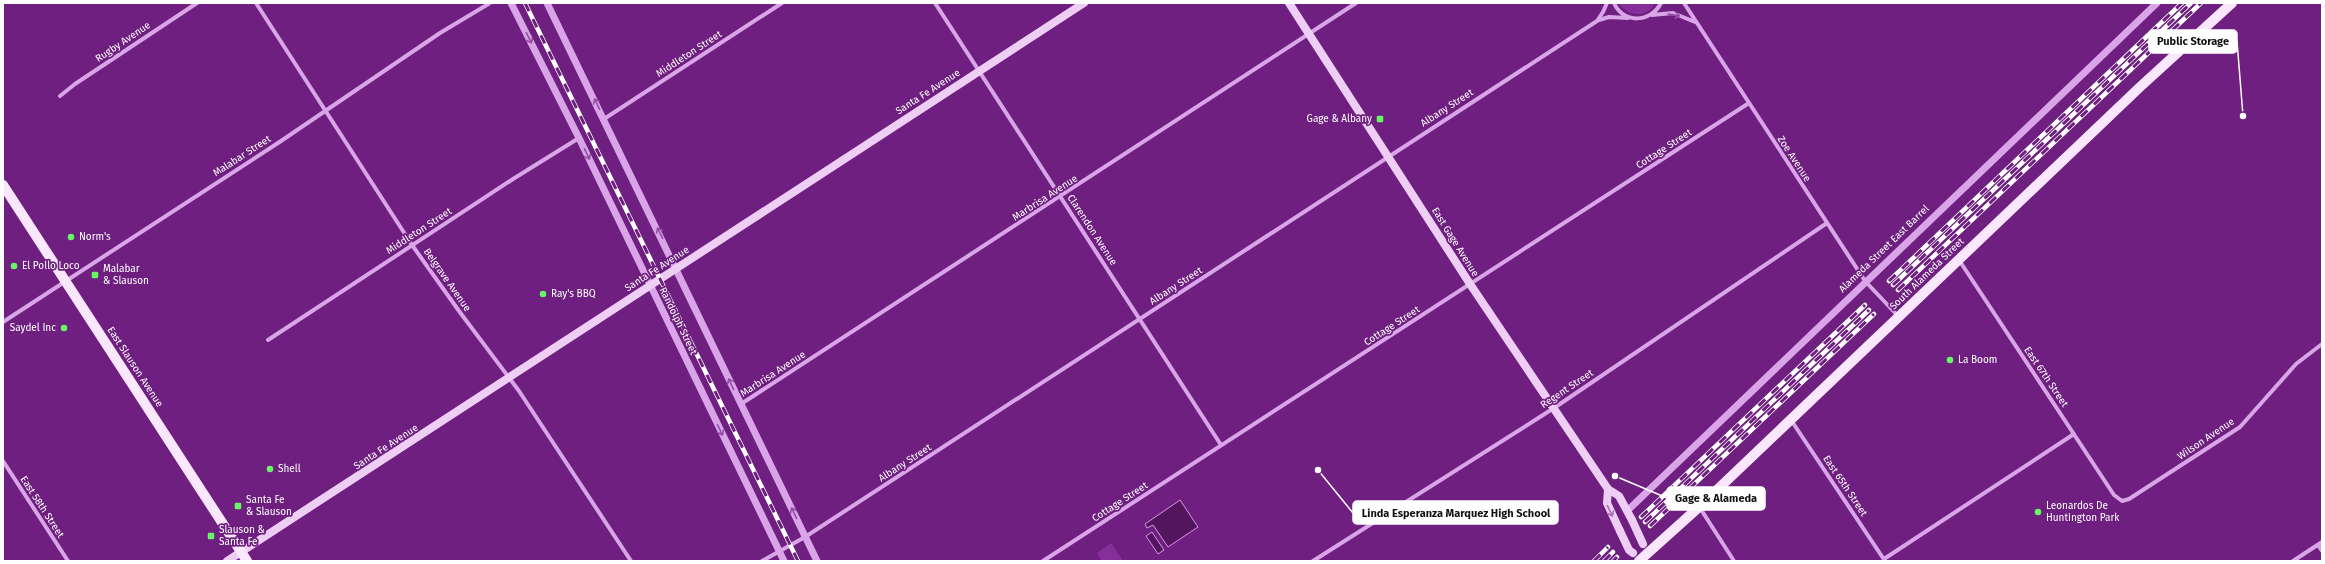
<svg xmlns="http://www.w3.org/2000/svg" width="2325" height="564" viewBox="0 0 2325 564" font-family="'Fira Sans',sans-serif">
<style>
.green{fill:#862f9b}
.water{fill:#52155e;stroke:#d897e9}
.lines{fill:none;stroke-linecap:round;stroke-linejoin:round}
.minor{stroke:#daa4e8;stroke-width:4}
.tertiary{stroke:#daa4e8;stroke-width:7}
.secondary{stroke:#efcef6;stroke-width:8}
.primary{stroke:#fae6fd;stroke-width:10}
.rail-casing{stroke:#fff;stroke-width:4.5}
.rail{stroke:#6e1f7f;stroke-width:3;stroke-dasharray:9;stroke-linecap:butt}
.secondary-bridge{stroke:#efcef6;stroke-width:8}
.oneway{stroke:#944ea4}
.oneway2{stroke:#a86eb5}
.poi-dot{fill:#68f664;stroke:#6e1f7f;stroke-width:1.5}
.labels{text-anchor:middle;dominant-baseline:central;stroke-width:3.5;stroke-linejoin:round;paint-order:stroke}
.street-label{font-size:10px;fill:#fff;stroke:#6e1f7f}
.poi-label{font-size:10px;fill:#fff;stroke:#6e1f7f;text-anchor:start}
.leader{fill:none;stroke:#fff;stroke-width:1.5}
.callout-dot{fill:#fff;stroke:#6e1f7f;stroke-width:1.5}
.callout{fill:#fff;stroke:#fff;stroke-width:1.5}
.callout-label{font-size:11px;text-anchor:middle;font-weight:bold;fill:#111}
</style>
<rect width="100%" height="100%" fill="#6e1f7f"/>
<!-- green -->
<path class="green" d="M1618 3H1655C1646 20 1628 15 1618 3Z
M1111 543 1123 561H1102L1097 553Z"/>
<!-- water -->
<path class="water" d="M1180 500 1198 527 1168 547 1153 525 1147 528 1145 524Z
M1152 532 1164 550 1158 554 1146 536Z"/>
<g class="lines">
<!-- minor -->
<path class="minor" d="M256 3 412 245 459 311 519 391 631 561
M935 3 1221 445
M1614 3C1623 24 1651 23 1661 3
M1684 3 1865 281 1899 317
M1652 15 1673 13 1695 22
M1599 20 1609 17 1628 18
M60 96 75 84 197 3
M604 119 782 3
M1959 260 2114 495 2122 501 2129 499 2240 427 2296 364 2322 344
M3 322 281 141 440 33 490 3
M268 340 513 179 579 138
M741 404 1356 3
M1791 420 1885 561
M3 461 68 561
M1700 508 1734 561
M2318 545 2322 551
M1884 559 2074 434
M762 561 805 537 1597 21 1603 12 1607 3
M1043 561 1749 103
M1313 561 1554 408 1827 223
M2293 561 2322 542"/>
<!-- tertiary -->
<path class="tertiary" d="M511 3 579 138 784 561
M547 3 817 561
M1627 511 2157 3"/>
<!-- secondary -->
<path class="secondary" d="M1289 3 1470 284 1608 489 1619 496 1632 520
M1608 489 1607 503 1620 531
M227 561 1084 3"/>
<!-- primary -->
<path class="primary" d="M3 185 247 561
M1639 561 1699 507 2140 87 2232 3"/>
<!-- rail casing -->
<g class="rail-casing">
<path id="rail" d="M525 3 798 561
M1889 281 2182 3
M1893 285 2191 3
M1898 290 2201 3
M1641 517 1865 305
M1645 522 1869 310
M1650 526 1874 314
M1594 561 1608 547
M1604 561 1613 552
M1613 561 1617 557"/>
</g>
<!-- rail -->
<use href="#rail" class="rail"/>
<!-- secondary-bridge -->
<path class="secondary-bridge" d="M1632 520 1643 544
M1620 531 1629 550 1633 553"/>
</g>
<!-- one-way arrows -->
<defs><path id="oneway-shaft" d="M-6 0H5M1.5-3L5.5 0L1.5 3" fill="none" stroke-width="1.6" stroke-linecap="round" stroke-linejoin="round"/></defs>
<g class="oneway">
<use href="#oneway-shaft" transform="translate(1674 15) rotate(9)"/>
<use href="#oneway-shaft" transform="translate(529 38) rotate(63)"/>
<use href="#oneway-shaft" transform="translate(597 104) rotate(-116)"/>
<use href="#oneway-shaft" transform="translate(587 154) rotate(64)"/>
<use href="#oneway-shaft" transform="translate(660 233) rotate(-116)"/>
<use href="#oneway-shaft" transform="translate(731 384) rotate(-115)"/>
<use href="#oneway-shaft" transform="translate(720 430) rotate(64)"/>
<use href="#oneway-shaft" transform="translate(794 513) rotate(-116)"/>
</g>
<use class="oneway2" href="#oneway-shaft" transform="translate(1610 511) rotate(64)"/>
<!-- markers -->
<g class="poi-dot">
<rect x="1376" y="115" width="8" height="8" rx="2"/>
<circle cx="71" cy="237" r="4"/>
<circle cx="14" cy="266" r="4"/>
<rect x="91" y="271" width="8" height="8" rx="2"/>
<circle cx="543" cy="294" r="4"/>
<circle cx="64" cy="328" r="4"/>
<circle cx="1950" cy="360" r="4"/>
<circle cx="270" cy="469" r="4"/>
<rect x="234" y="502" width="8" height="8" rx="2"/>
<circle cx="2038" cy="512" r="4"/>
<rect x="207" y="532" width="8" height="8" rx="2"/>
</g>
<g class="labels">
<!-- street labels -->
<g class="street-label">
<text transform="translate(123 42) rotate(-34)">Rugby Avenue</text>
<text transform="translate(689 54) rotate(-33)">Middleton Street</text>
<text transform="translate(928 92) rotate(-33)">Santa Fe Avenue</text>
<text transform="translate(1447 108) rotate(-33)">Albany Street</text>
<text transform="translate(1664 149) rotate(-33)">Cottage Street</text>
<text transform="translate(242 156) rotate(-33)">Malabar Street</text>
<text transform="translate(1794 159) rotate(57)">Zoe Avenue</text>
<text transform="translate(1045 198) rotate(-33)">Marbrisa Avenue</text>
<text transform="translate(1092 230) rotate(57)">Clarendon Avenue</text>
<text transform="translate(419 231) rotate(-33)">Middleton Street</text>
<text transform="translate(1455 242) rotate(58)">East Gage Avenue</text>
<text transform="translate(1884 249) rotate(-44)">Alameda Street East Barrel</text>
<text transform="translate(657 269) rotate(-33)">Santa Fe Avenue</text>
<text transform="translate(1927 274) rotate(-44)">South Alameda Street</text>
<text transform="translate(447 280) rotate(55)">Belgrave Avenue</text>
<text transform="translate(1176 286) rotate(-33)">Albany Street</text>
<text transform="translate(678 321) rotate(64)">Randolph Street</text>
<text transform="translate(1392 326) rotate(-33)">Cottage Street</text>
<text transform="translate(135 367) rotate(57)">East Slauson Avenue</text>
<text transform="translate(773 374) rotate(-33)">Marbrisa Avenue</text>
<text transform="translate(2046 377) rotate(56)">East 67th Street</text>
<text transform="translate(1567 389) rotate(-34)">Regent Street</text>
<text transform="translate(2206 439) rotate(-34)">Wilson Avenue</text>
<text transform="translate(386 447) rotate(-33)">Santa Fe Avenue</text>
<text transform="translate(905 463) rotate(-33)">Albany Street</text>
<text transform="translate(1845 486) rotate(56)">East 65th Street</text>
<text transform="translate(1120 502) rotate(-33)">Cottage Street</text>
<text transform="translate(42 507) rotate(57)">East 58th Street</text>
</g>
<!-- poi labels -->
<g class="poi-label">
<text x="1372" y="119" text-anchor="end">Gage &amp; Albany</text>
<text x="79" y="237">Norm's</text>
<text x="22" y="266">El Pollo Loco</text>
<text x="103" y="269">Malabar<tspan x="103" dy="12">&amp; Slauson</tspan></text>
<text x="551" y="294">Ray's BBQ</text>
<text x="56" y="328" text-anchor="end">Saydel Inc</text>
<text x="1958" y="360">La Boom</text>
<text x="278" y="469">Shell</text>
<text x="246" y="500">Santa Fe<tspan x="246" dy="12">&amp; Slauson</tspan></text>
<text x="2046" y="506">Leonardos De<tspan x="2046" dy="12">Huntington Park</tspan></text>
<text x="219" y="530">Slauson &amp;<tspan x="219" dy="12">Santa Fe</tspan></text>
</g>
</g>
<!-- callouts -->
<path class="leader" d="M2243 116L2237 41M1615 476L1667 498M1318 470L1353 513"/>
<g class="callout-dot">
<circle cx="2243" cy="116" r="4"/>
<circle cx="1615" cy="476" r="4"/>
<circle cx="1318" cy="470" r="4"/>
</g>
<g class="callout">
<rect x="2149" y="30" width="88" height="23" rx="4"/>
<rect x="1667" y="487" width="98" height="23" rx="4"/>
<rect x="1353" y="501" width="205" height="23" rx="4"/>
</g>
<g class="callout-label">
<text x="2193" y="45">Public Storage</text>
<text x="1716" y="502">Gage &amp; Alameda</text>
<text x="1456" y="517">Linda Esperanza Marquez High School</text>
</g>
<!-- border -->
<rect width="2325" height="564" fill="none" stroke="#ffffff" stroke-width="8"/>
</svg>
